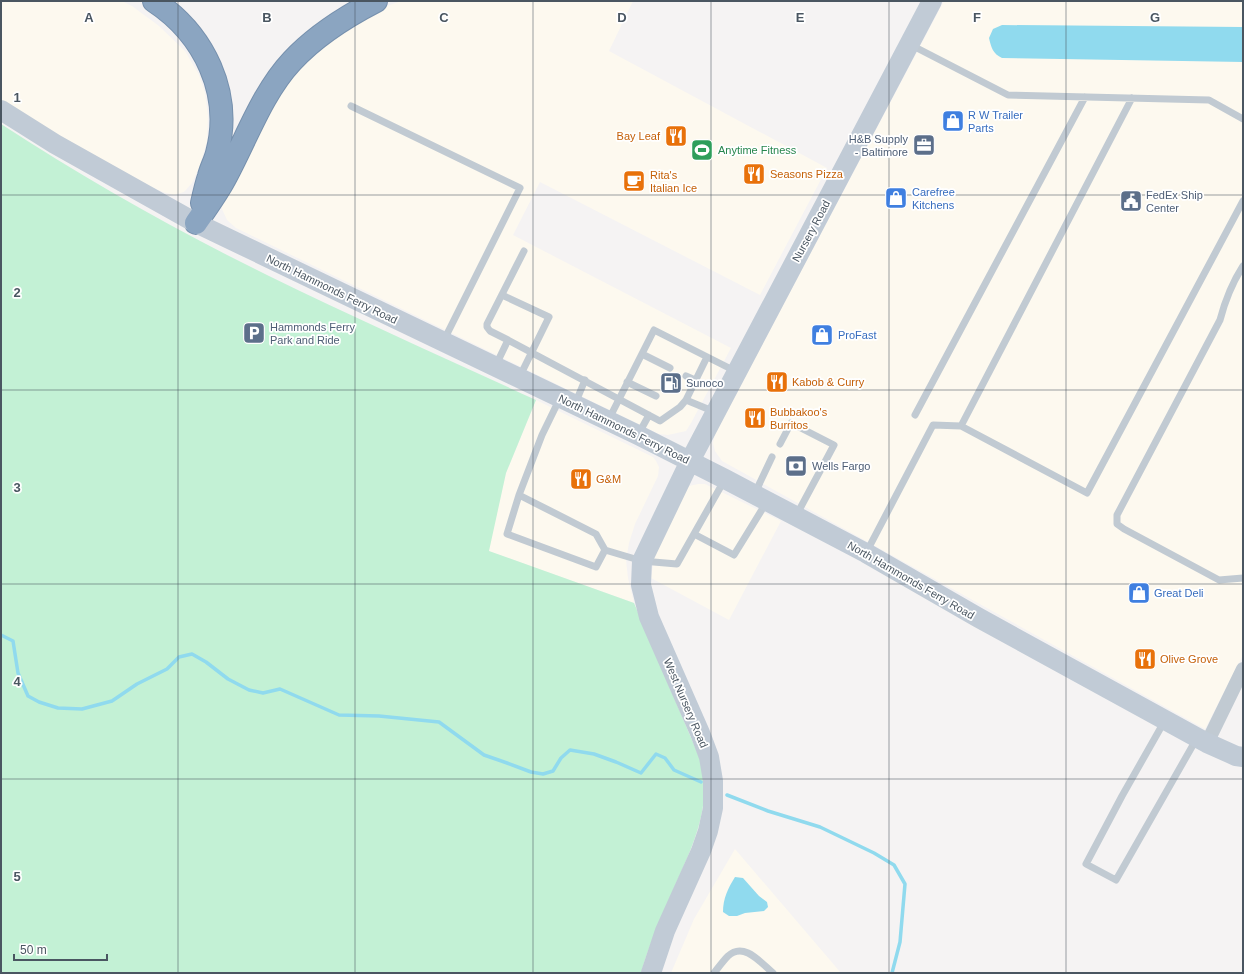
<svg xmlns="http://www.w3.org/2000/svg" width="1244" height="974" viewBox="0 0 1244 974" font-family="Arial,sans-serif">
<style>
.commercial{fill:#fdf9ef}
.green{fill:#c3f1d5}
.water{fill:#90daee}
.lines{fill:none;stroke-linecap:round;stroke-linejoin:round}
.stream{stroke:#90daee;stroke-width:3.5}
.highway-casing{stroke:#7690ad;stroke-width:24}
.lane{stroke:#c1cad2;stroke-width:7}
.street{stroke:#c1cad2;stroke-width:14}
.secondary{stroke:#c1cbd6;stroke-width:20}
.highway{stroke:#8ba5c1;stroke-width:22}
.grid{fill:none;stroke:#4a5661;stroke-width:1;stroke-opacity:0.55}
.labels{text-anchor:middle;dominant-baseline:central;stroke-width:3.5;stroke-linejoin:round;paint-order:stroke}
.shop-label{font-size:11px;fill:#366cbe;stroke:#fff;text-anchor:start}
.food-label{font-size:11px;fill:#c56008;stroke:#fff;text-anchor:start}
.service-label{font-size:11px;fill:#4e5e75;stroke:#fff;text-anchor:start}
.leisure-label{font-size:11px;fill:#27864d;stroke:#fff;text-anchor:start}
.street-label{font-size:11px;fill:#4a5661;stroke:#fff}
.grid-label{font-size:13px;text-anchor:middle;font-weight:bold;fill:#4a5661;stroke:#fff;stroke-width:3.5;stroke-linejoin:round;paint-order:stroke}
</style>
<rect width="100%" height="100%" fill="#f5f3f3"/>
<!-- commercial -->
<path class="commercial" d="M1 1H122L132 6 159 26 185 51 199 75 205 93 208 116 207 141 200 165 192 183 184 192 174 195 163 192 145 184 14 111 1 102Z
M401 1H633L609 51 827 168 760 295 540 182 513 235 731 348 691 423 686 431 668 435 659 434 236 228 227 220 222 209 223 195 272 100 307 55 368 13Z
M944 1H1243V655L1205 729 722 461 715 451 713 443 715 434Z
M536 400 653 457 656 461 659 467 658 476 635 524 629 543 626 560 628 578 634 603 488 551 506 473Z
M698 484H705L781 521 729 620 651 578 656 546 683 491 689 486Z
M735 849 841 973H671L694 919Z"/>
<!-- green -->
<path class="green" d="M1 124C87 180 177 231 269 276 357 319 447 359 536 400L506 473 489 551 634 603 700 759C701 766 704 773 704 780 707 818 689 854 674 888 662 916 649 944 641 973H1Z"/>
<!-- water -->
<path class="water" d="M1002 25 1243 27V62L1002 58C993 54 991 47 989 38L993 29Z
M735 877 743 878 759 896 767 902 768 907 764 911 745 913 737 916H729L723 912C723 899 728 888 735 877Z"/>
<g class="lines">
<!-- stream -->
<path class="stream" d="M1 635 13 641 18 673 28 696 39 702 58 708 82 709 112 701 137 684 167 669 179 657 192 654 206 662 228 679 249 690 263 693 280 689 339 715 379 716 439 722 484 755 507 763 531 772 543 774 553 771 561 758 570 750 594 754 616 762 641 773 656 754 665 758 674 770 701 782
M727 795 768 811 820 827 874 853 894 865 905 884 900 942 892 973"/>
<!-- highway casing -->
<g class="highway-casing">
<path id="highway" d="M154 1C204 34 233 93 217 153 215 161 211 168 209 176 206 185 204 194 202 203
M196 223C205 210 215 196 223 182 245 143 261 94 292 61 316 35 345 17 376 1"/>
</g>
<!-- lane -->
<path class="lane" d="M911 45 1008 95 1209 100 1243 119
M351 106 520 188 444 340
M1243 266C1232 283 1225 301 1220 320L1117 515V524L1124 529 1219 580 1243 578
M502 295 549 317 519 378
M508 340 660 421 680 407 686 400 707 357
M642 354 670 368
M496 365 508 340 490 331 487 327V324L524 251
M686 376 695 380
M627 382 656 396
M560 398 542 435 519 495 507 534 596 567 605 550 642 561 677 564 725 479
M686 400 715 412
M575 404 585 380
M915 415 1085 97
M609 419 654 330 737 372
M961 426 1132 98
M639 433 649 415
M780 444 791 423 834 445 796 516
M755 493 772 457
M519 495 596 534 605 550
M694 534 734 555 766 503
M866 553 933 425 961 426 1087 493 1243 201
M1164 722 1122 796 1086 864 1116 880 1197 738
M714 973C718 968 723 961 728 956 744 941 761 963 773 973"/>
<!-- street -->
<path class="street" d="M1207 743 1243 669"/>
<!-- secondary -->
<path class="secondary" d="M1 110 55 144 196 223 638 435 725 479 866 553 979 618 1207 743 1236 756 1243 757
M651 973 665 931 701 851 708 831 713 808V781L709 757 700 733 649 617 641 585 642 561 690 461 932 1"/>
<!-- highway -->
<use href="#highway" class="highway"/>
</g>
<!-- grid -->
<path class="grid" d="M178 1V973M355 1V973M533 1V973M711 1V973M889 1V973M1066 1V973M1 195H1243M1 390H1243M1 584H1243M1 779H1243"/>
<!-- icons -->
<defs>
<g id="shop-square" transform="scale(1.15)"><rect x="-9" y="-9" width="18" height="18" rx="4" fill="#3f7fe0" stroke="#fff"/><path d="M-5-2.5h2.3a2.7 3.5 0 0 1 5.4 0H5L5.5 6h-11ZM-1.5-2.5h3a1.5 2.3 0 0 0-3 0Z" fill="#fff"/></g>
<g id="restaurant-square" transform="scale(1.15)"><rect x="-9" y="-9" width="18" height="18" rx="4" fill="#e8710a" stroke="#fff"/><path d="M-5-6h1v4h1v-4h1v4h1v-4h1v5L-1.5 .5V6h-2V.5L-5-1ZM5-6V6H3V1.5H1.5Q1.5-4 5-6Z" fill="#fff"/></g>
<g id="office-square" transform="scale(1.15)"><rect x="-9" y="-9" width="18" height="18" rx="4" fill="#5c6f8a" stroke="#fff"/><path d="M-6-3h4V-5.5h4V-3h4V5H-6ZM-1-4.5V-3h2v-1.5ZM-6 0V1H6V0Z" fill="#fff"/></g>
<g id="stadium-square" transform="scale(1.15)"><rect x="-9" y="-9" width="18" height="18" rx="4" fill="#2e9e5b" stroke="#fff"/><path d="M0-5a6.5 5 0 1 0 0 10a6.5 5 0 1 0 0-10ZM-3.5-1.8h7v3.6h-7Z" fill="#fff"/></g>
<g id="cafe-square" transform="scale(1.15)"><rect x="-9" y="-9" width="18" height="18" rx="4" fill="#e8710a" stroke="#fff"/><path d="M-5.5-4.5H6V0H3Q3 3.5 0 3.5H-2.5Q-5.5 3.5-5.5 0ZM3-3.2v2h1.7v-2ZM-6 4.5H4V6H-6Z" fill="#fff"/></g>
<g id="civic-square" transform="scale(1.15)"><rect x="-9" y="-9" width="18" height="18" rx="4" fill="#5c6f8a" stroke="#fff"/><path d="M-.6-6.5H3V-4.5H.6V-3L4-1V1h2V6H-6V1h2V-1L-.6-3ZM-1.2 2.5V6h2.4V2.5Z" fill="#fff"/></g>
<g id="parking-square" transform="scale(1.15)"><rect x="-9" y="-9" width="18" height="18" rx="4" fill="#5c6f8a" stroke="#fff"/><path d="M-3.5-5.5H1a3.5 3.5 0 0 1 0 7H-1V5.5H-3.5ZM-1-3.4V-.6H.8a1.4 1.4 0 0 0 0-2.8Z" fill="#fff"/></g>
<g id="fuel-square" transform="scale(1.15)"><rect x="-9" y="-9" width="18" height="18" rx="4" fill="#5c6f8a" stroke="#fff"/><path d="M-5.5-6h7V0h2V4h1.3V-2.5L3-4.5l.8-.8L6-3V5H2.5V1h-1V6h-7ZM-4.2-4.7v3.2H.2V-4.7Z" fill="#fff"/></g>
<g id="bank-square" transform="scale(1.15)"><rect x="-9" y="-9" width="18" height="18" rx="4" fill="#5c6f8a" stroke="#fff"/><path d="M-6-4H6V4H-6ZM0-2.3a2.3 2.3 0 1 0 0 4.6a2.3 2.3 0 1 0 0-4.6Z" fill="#fff"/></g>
</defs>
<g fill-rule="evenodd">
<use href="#shop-square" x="953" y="121"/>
<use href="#restaurant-square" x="676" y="136"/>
<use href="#office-square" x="924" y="145"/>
<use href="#stadium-square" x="702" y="150"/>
<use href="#restaurant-square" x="754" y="174"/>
<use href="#cafe-square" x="634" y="181"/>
<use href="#shop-square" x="896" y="198"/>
<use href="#civic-square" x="1131" y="201"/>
<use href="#parking-square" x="254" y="333"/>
<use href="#shop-square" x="822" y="335"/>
<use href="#restaurant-square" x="777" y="382"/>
<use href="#fuel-square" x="671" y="383"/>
<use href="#restaurant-square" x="755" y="418"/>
<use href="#bank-square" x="796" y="466"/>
<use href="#restaurant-square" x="581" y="479"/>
<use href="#shop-square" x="1139" y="593"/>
<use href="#restaurant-square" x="1145" y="659"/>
</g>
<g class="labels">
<!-- shop labels -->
<g class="shop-label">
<text x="968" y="115">R W Trailer<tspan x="968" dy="13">Parts</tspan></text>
<text x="912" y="192">Carefree<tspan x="912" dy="13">Kitchens</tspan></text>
<text x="838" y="335">ProFast</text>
<text x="1154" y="593">Great Deli</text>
</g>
<!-- food labels -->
<g class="food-label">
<text x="660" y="136" text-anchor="end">Bay Leaf</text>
<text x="770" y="174">Seasons Pizza</text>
<text x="650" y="175">Rita's<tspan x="650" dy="13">Italian Ice</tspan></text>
<text x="792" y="382">Kabob &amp; Curry</text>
<text x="770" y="412">Bubbakoo's<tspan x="770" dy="13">Burritos</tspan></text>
<text x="596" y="479">G&amp;M</text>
<text x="1160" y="659">Olive Grove</text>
</g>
<!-- service labels -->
<g class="service-label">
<text x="908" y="139" text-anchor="end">H&amp;B Supply<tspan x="908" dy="13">- Baltimore</tspan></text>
<text x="1146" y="195">FedEx Ship<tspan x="1146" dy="13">Center</tspan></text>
<text x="270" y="327">Hammonds Ferry<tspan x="270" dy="13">Park and Ride</tspan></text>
<text x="686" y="383">Sunoco</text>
<text x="812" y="466">Wells Fargo</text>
</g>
<!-- leisure labels -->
<g class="leisure-label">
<text x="718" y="150">Anytime Fitness</text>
</g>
<!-- street labels -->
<g class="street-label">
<text transform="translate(811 231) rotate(-62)">Nursery Road</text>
<text transform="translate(332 289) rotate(26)">North Hammonds Ferry Road</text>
<text transform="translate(624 429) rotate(26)">North Hammonds Ferry Road</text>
<text transform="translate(911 580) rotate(30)">North Hammonds Ferry Road</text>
<text transform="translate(686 703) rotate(67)">West Nursery Road</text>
</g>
</g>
<g class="grid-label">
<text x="89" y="22">A</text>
<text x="267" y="22">B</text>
<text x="444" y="22">C</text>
<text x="622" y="22">D</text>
<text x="800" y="22">E</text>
<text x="977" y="22">F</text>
<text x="1155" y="22">G</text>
<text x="17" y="102">1</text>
<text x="17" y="297">2</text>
<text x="17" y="492">3</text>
<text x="17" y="686">4</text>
<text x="17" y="881">5</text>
</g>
<!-- border -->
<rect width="1244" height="974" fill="none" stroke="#4a5661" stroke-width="4"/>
<!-- scale -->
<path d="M14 954v6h93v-6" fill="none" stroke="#4a5661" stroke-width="2"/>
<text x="20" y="954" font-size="12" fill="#4a5661" stroke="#ffffff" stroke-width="3" paint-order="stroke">50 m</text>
</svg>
